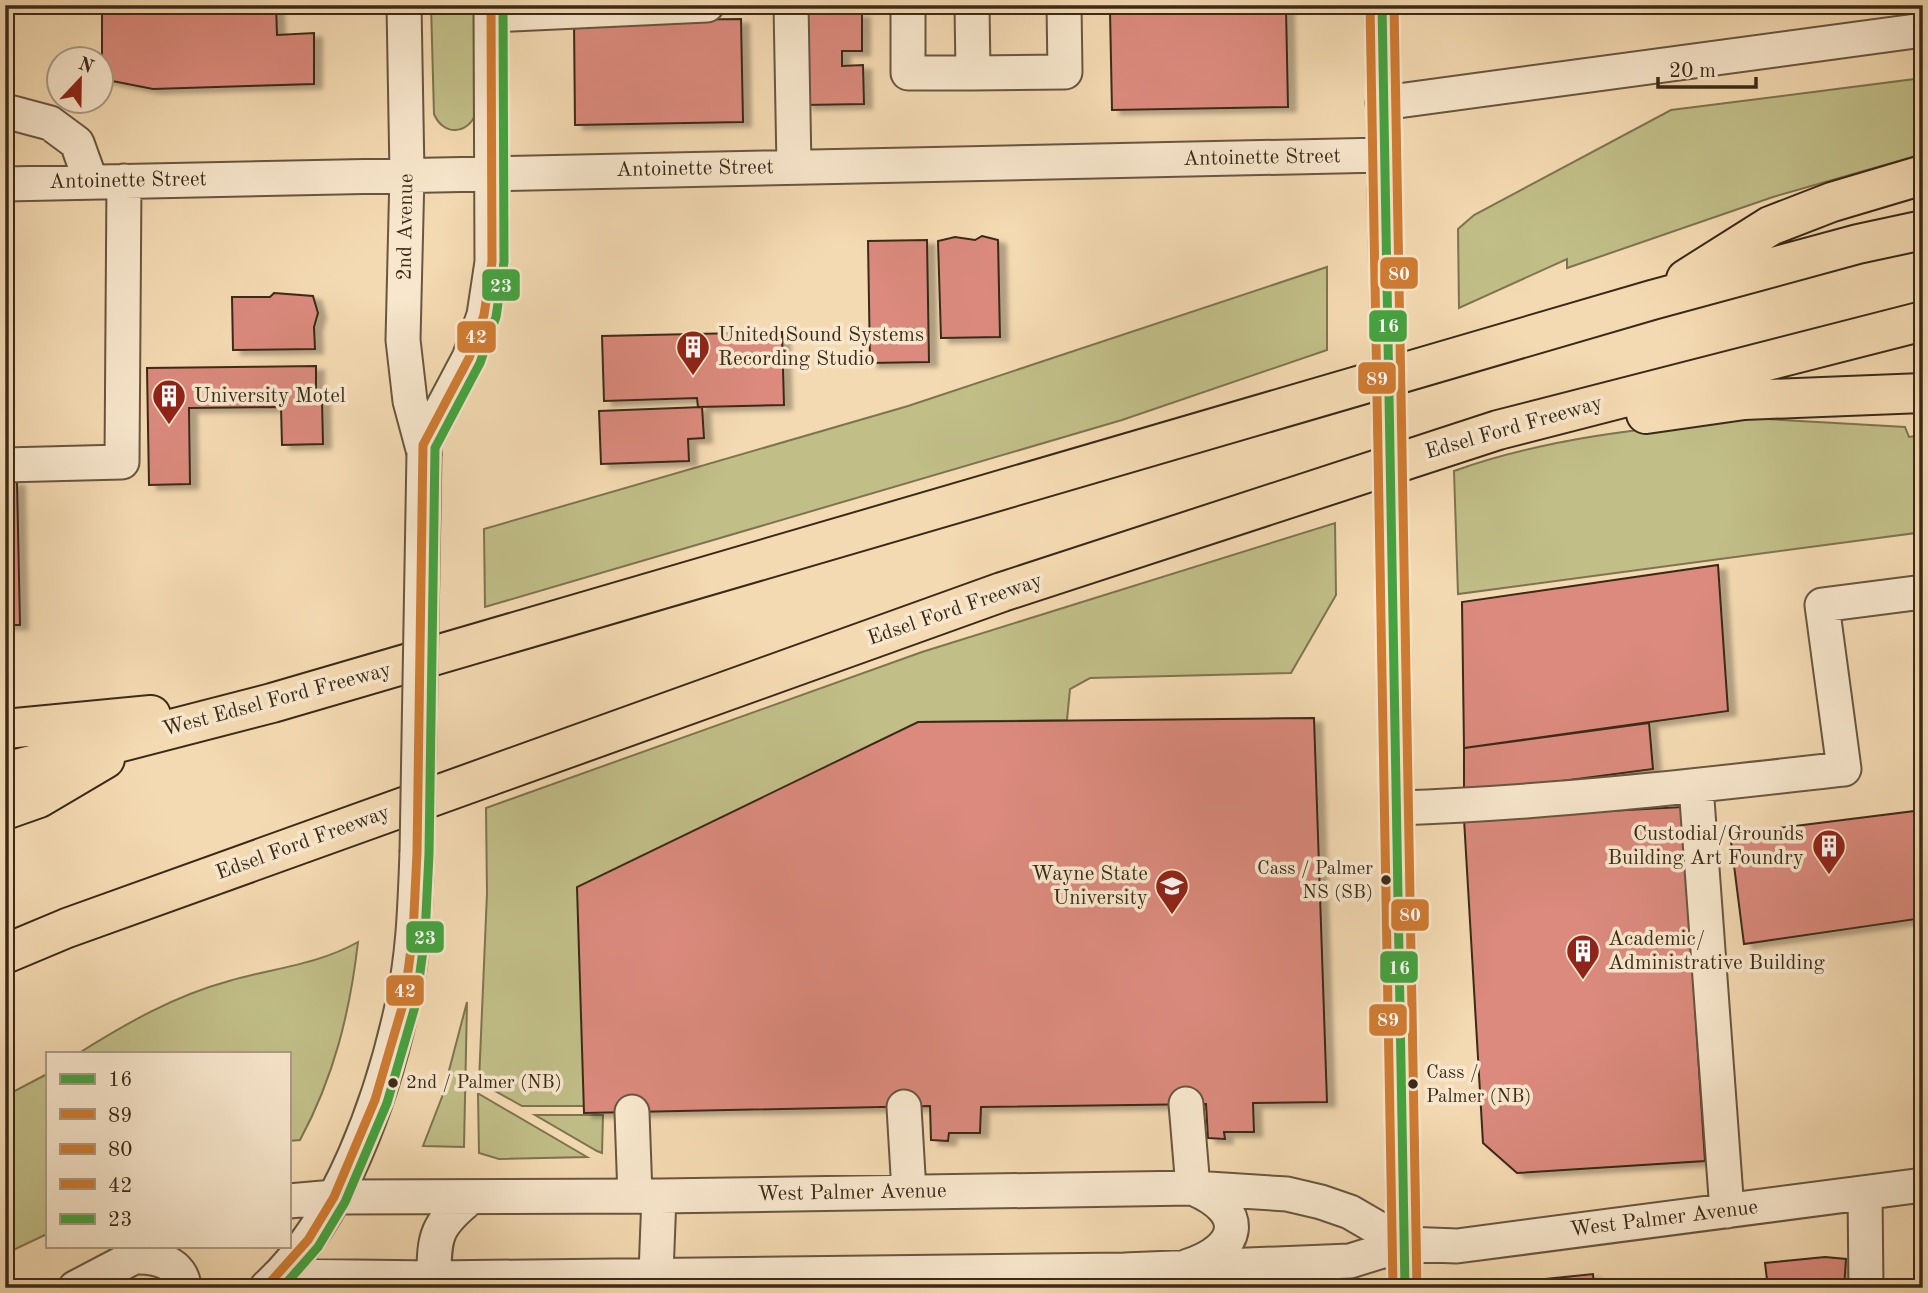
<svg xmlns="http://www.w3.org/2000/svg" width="1928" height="1293" viewBox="0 0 1928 1293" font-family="'Old Standard TT',serif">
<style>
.green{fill:#c1be88;stroke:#7e7450;stroke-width:2}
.building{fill:#db8a7d;stroke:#3a2a19;stroke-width:2;filter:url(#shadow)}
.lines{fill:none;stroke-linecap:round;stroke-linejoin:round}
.minor-casing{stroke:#68563f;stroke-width:37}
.highway-casing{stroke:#3a2a19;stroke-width:42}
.minor{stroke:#f8e7cd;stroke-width:33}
.highway{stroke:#f4dab2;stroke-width:38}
.minor-bridge-casing{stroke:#68563f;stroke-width:37;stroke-linecap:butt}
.minor-bridge{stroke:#f8e7cd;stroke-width:33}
.bus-1-casing{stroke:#f8e7cd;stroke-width:14}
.bus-2-casing{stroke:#f8e7cd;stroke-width:14}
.bus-3-casing{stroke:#f8e7cd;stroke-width:14}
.bus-4-casing{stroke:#f8e7cd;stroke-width:14}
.bus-5-casing{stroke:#f8e7cd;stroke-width:14}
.bus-1{stroke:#44a440;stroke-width:9}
.bus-2{stroke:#d07c32;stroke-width:9}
.bus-3{stroke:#d07c32;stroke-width:9}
.bus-4{stroke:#d07c32;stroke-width:9}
.bus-5{stroke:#44a440;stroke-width:9}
.bus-dot{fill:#3a2a19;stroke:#f8e7cd;stroke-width:2.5}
.labels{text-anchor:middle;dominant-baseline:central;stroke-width:7;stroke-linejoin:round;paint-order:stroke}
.bus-label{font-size:19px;fill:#3a2a19;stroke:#f8e7cd;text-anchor:start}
.street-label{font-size:21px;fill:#3a2a19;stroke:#f8e7cd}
.poi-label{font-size:21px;fill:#3a2a19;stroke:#f8e7cd;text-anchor:start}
.line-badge{stroke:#f8e7cd;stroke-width:2.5}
.badge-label{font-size:19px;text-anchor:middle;font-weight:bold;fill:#fff}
</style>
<defs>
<filter id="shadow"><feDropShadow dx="8" dy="4.5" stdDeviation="2" flood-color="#0004"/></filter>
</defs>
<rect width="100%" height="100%" fill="#f4dab2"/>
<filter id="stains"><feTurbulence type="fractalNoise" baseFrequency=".00286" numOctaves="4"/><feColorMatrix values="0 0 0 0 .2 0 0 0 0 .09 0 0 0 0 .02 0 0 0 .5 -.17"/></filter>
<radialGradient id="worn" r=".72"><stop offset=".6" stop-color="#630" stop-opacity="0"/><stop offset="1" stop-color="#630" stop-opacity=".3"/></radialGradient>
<!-- green -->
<path class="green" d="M431 5H474L476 113C468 135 443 136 434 114Z
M1923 78V154L1773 197 1567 268V259L1459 308 1458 229 1474 215 1671 110Z
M1327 267V350L1122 420 485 607 484 529 908 406Z
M1748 418 1905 427 1909 437 1923 435V532L1458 594 1454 471C1549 437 1648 428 1748 418Z
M1335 523 1336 595 1291 673 1090 678 1070 689 1067 720 918 722 584 1106H522L479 1082 487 893 486 808 922 652Z
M358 942C350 1012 334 1077 300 1140L289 1141V1053H79C127 1023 174 996 229 981 273 968 317 965 358 942Z
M467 1002 464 1147 423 1146 442 1097Z
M47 1074V1234L5 1254V1096Z
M478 1094H479L587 1157 499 1159 479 1153Z
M535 1115H603L602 1153 597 1151Z"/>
<!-- building -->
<path class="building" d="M102 5H276L277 35 314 33V84L153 89 102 79Z
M1286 8 1288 107 1112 110 1110 11Z
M862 13V51H842V66L863 65 864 104 805 105 803 14Z
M741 19 743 122 575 125 574 21Z
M982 236 998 240 1000 337 941 338 938 241 955 237 975 240Z
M927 240 929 362 870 363 868 241Z
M274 293 313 296 318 313 314 327 315 349 233 350 232 297H270Z
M782 332 784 405 698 407 697 398 604 401 602 336Z
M316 366V399H322L323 444 282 445 281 407 189 408 190 484 149 485 147 368Z
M702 407 704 438 688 439 689 461 601 464 599 411Z
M17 481 20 625H5V482Z
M1718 565 1728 711 1464 748 1462 602Z
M1314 718 1327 1102 1253 1103 1254 1132H1224L1225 1139 1208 1138 1206 1104 981 1107 980 1133H949L948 1141 931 1140 930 1106 584 1113 577 887 918 722Z
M1649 723 1653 769 1464 794V748Z
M1682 807 1705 1161 1517 1173 1483 1143 1464 819Z
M1923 810V918L1744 944 1730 834Z
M1825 1257 1846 1259 1844 1288H1768L1765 1263Z
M1593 1274 1594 1288H1547L1546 1279Z
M1654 1280 1675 1282V1288H1594V1285Z"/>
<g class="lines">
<!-- minor casing -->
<g class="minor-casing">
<path id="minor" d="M404 5 407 174 403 340 410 401 424 453
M791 5 794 167
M908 5V73H973
M972 5 973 73 1065 72 1064 5
M1382 5 1385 176
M491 15 707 5
M1383 103 1923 30
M5 111 50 123 77 143 91 182
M5 184 1384 155
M423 445 469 358 484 315 492 262 491 5
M5 465 122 462 124 181
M1393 614 1405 1288
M1696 786 1727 1211
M1397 808C1547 803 1695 786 1844 769L1822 605 1923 592
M1186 1104 1193 1188
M904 1107 909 1192
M632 1112 635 1196
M1865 1193 1866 1288
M289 1201 334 1197 659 1196 1193 1188 1287 1194 1321 1202 1350 1212 1405 1244
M135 1257C156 1256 183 1263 184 1288
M1188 1266C1241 1249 1248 1212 1195 1189
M656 1274 659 1196
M278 1276 434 1278 1124 1270 1350 1261 1405 1244 1457 1246 1923 1185
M434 1278C434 1235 436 1225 471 1197
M267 1287C340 1221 383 1096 403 1002 414 953 415 902 417 853
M75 1288 155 1246"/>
</g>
<!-- highway casing -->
<g class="highway-casing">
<path id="highway" d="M1686 279 1770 226 1832 202 1923 175
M1646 414 1744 400 1923 393
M5 729 151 715
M5 772 272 703 1652 300 1858 244 1923 230
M5 810 39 798 105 759
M5 954 67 928 1002 592 1498 430 1923 321"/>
</g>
<!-- minor -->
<use href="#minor" class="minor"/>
<!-- highway -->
<use href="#highway" class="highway"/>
<!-- minor-bridge casing -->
<g class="minor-bridge-casing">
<path id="minor-bridge" d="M1385 186 1393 614
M417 853 424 453"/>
</g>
<!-- minor-bridge -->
<use href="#minor-bridge" class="minor-bridge"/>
<!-- bus-1 casing -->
<g class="bus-1-casing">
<path id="bus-1" d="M1382 5 1405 1288"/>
</g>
<!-- bus-2 casing -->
<g class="bus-2-casing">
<path id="bus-2" d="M1370 5 1393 1288"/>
</g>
<!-- bus-3 casing -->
<g class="bus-3-casing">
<path id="bus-3" d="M1394 5 1417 1288"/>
</g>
<!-- bus-4 casing -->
<g class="bus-4-casing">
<path id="bus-4" d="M265 1288 308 1240 334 1197 375 1100 404 1001 413 934 417 853 423 445 469 358 484 315 492 262 491 5"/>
</g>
<!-- bus-5 casing -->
<g class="bus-5-casing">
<path id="bus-5" d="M282 1288 318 1247 345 1202 387 1103 416 1003 425 935 429 854 435 448 480 363 496 317 504 262 503 5"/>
</g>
<!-- bus-1 -->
<use href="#bus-1" class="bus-1"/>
<!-- bus-2 -->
<use href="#bus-2" class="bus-2"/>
<!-- bus-3 -->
<use href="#bus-3" class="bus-3"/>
<!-- bus-4 -->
<use href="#bus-4" class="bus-4"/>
<!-- bus-5 -->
<use href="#bus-5" class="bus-5"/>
</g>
<!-- icons -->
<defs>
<g id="building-pin" transform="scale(1.75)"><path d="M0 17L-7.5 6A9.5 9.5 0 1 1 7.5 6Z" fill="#8f2418" stroke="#f8e7cd"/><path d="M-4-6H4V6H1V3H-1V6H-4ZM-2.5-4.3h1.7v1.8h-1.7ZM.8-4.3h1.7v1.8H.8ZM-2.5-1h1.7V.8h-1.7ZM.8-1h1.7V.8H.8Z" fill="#fff"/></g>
<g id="university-pin" transform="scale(1.75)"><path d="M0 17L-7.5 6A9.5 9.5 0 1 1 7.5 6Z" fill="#8f2418" stroke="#f8e7cd"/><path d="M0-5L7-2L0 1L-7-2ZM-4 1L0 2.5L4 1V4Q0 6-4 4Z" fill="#fff"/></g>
</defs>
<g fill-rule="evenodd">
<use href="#building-pin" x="693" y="347"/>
<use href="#building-pin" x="169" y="396"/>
<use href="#building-pin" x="1829" y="846"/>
<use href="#university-pin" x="1172" y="886"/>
<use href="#building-pin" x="1583" y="951"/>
</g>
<!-- markers -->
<g class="bus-dot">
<circle cx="1386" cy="880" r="6"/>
<circle cx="393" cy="1083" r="6"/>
<circle cx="1413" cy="1084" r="6"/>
</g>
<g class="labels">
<!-- bus labels -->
<g class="bus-label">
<text x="1373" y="869" text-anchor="end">Cass / Palmer<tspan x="1373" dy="24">NS (SB)</tspan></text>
<text x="1426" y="1073">Cass /<tspan x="1426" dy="24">Palmer (NB)</tspan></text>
<text x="406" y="1083">2nd / Palmer (NB)</text>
</g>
<!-- street labels -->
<g class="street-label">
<text transform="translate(1262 158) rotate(-1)">Antoinette Street</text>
<text transform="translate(695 169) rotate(-1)">Antoinette Street</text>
<text transform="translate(128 181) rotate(-1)">Antoinette Street</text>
<text transform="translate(406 227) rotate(-89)">2nd Avenue</text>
<text transform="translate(1514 428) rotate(-16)">Edsel Ford Freeway</text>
<text transform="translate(955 610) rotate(-19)">Edsel Ford Freeway</text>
<text transform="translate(277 700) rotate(-15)">West Edsel Ford Freeway</text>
<text transform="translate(303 843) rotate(-20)">Edsel Ford Freeway</text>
<text transform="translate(852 1193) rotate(-1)">West Palmer Avenue</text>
<text transform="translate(1664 1219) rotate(-7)">West Palmer Avenue</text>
</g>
<!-- poi labels -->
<g class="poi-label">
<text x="718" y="335">United Sound Systems<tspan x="718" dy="24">Recording Studio</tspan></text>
<text x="194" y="396">University Motel</text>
<text x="1804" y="834" text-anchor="end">Custodial/Grounds<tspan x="1804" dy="24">Building Art Foundry</tspan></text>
<text x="1148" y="874" text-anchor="end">Wayne State<tspan x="1148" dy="24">University</tspan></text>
<text x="1608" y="939">Academic/<tspan x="1608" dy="24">Administrative Building</tspan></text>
</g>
</g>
<g class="line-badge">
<rect x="1379" y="256" width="40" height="34" rx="7" fill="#d07c32"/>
<rect x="481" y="268" width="40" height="34" rx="7" fill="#44a440"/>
<rect x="1368" y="309" width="40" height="34" rx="7" fill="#44a440"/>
<rect x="456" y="320" width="41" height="34" rx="7" fill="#d07c32"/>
<rect x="1357" y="361" width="40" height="34" rx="7" fill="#d07c32"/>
<rect x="1390" y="898" width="40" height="34" rx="7" fill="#d07c32"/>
<rect x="405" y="920" width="40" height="34" rx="7" fill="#44a440"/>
<rect x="1379" y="950" width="40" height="34" rx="7" fill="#44a440"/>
<rect x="385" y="974" width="40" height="33" rx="7" fill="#d07c32"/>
<rect x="1368" y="1003" width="40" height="34" rx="7" fill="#d07c32"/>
</g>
<g class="badge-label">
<text x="1399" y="280">80</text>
<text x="501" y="292">23</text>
<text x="1388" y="332">16</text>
<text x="476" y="343">42</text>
<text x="1377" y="385">89</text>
<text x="1410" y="921">80</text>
<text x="425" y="944">23</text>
<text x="1399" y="974">16</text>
<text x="405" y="997">42</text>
<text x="1388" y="1026">89</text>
</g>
<!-- margin -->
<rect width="1928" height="1293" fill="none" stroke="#f4dab2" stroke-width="28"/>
<rect x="7" y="7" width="1914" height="1279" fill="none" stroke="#3a2a19" stroke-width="3.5"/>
<rect x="14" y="14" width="1900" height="1265" fill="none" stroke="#3a2a19" stroke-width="2"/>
<!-- legend -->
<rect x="46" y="1052" width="245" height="196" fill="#f8e7cd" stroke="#ac9b85" stroke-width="2"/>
<rect x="60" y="1074" width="35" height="10" fill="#44a440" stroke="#ac9b85" stroke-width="2"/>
<text x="108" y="1086" font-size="21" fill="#3a2a19">16</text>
<rect x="60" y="1109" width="35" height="10" fill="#d07c32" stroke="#ac9b85" stroke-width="2"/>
<text x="108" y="1122" font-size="21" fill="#3a2a19">89</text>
<rect x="60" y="1144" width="35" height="10" fill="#d07c32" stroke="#ac9b85" stroke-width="2"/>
<text x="108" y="1156" font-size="21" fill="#3a2a19">80</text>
<rect x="60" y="1179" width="35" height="10" fill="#d07c32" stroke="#ac9b85" stroke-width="2"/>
<text x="108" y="1192" font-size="21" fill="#3a2a19">42</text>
<rect x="60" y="1214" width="35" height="10" fill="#44a440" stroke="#ac9b85" stroke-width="2"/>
<text x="108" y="1226" font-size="21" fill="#3a2a19">23</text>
<!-- north arrow -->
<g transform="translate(80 80) rotate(22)"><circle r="33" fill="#f8e7cd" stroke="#ac9b85" stroke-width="2"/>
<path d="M0-5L12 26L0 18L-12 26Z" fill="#8f2418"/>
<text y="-10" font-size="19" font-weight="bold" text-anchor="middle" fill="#3a2a19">N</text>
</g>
<!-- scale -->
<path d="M1658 77v10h98v-10" fill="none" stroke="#3a2a19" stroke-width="3.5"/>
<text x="1669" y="77" font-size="21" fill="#3a2a19" stroke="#f8e7cd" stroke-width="5" paint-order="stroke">20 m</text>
<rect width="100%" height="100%" filter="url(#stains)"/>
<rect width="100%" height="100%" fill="url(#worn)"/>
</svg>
